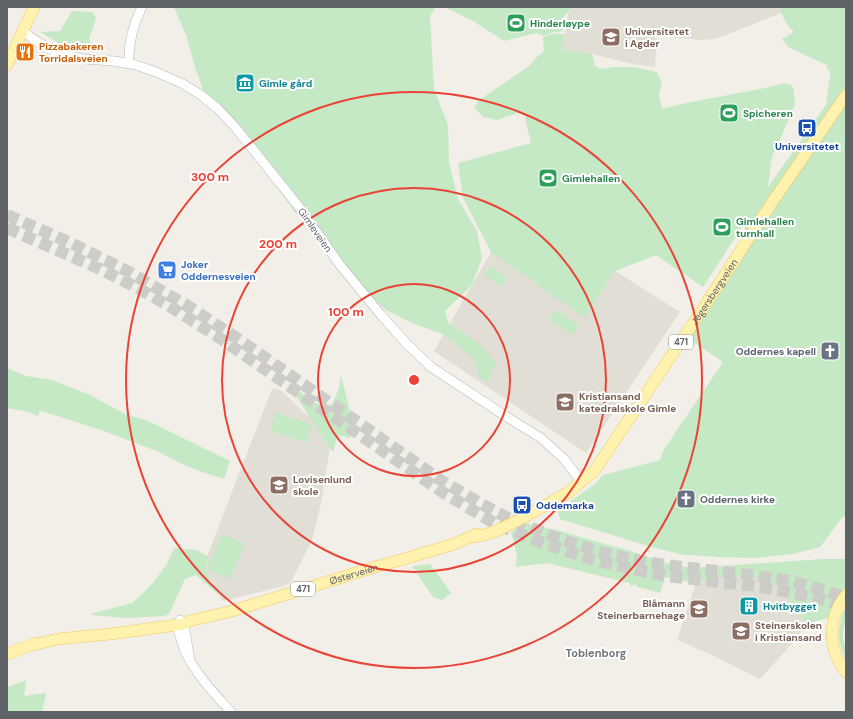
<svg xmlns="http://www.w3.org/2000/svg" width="853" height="719" viewBox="0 0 853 719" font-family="'DM Sans',sans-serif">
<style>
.education{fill:#e1ded6}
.green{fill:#c5e8c5}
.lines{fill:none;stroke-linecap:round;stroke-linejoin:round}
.trunk-tunnel{stroke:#ccccc8;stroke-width:12;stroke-dasharray:12 6;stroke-linecap:butt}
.tertiary-casing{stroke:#b5b8bc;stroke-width:10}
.primary-casing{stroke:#f2c960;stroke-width:12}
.tertiary{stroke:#fff;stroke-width:9}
.primary{stroke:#fff2af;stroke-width:11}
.ring{fill:none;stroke:#ea4335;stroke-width:2}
.labels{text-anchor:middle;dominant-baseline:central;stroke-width:4;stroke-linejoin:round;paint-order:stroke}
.shield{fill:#fff;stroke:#8f9295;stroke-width:1}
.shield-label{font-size:9px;font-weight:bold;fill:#5f6368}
.leisure-label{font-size:10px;font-weight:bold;fill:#27864d;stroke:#fff;text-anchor:start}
.education-label{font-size:10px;font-weight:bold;fill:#785e54;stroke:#fff;text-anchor:start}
.food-label{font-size:10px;font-weight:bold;fill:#c56008;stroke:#fff;text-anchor:start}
.culture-label{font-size:10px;font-weight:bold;fill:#0d838f;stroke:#fff;text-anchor:start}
.transit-label{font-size:10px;font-weight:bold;fill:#164399;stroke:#fff}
.street-label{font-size:10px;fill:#5f6368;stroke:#fff}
.shop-label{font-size:10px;font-weight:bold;fill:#366cbe;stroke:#fff;text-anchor:start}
.worship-label{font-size:10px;font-weight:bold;fill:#5b616d;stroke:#fff;text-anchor:end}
.neighbourhood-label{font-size:11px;font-weight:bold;fill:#70757a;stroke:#fff}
.centre{fill:#ea4335;stroke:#fff;stroke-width:2}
.ring-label{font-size:12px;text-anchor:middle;font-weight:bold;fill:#ea4335;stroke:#fff;stroke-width:4;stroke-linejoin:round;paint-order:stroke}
</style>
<rect width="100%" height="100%" fill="#f1efe8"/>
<!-- education -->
<path class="education" d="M569 7H846V44L790 29 786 22 781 13 716 39 701 40 657 36 655 67 628 63 592 54 563 50Z
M491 252 585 317 615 271 680 312 586 453 434 351Z
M274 388 280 390 288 397 304 413 333 429 321 503 312 540 291 582 283 586 223 601 212 585 206 570 208 554 271 391Z
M719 577 760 578 774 584 790 601 807 624 797 638 760 679 712 655 677 640 696 583Z"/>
<!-- green -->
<path class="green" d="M174 7H436L430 16 434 89 448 125 449 163 458 199 477 231 482 258 472 285 445 311 449 324 481 345 496 364 488 381 480 379 474 359 445 335 412 323 386 310 353 280 310 233 257 159 206 97 196 70 186 35Z
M445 7H572L564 16 563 31 550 33 544 36 536 33 504 41 473 21Z
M780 7H846V518L844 516 841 519 820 547 792 554 755 558 717 557 690 555H683L645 545 560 519 558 510 595 484 603 475 660 460 663 451 723 362 689 339 751 245 748 247 744 224 703 287 656 255 615 271 585 318 491 252 463 198 458 163 531 143 527 127 525 115 517 113 497 120 483 117 474 107 481 99 529 66 537 57 544 51 543 37 552 34H565L563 50 592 54 595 66 602 69 614 67H633L657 72 662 83 659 94 662 109 681 104 770 87C778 85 786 80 793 87L795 104 776 149 772 156 768 187 826 105 830 76V72L826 67 829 66 788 47 782 39 794 32C787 25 782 17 780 7Z
M72 11 92 12 96 18 89 39 93 49H85L59 43 40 32 60 31Z
M490 266 507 278 501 287 484 275Z
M556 309 579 326 572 335 549 319Z
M7 368 26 376 52 380 88 394 127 415 146 420 230 461 224 479C201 472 179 464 159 452L104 431 42 411H39V416L24 411 7 408Z
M341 375 351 416 350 438 338 435 333 452 328 446 288 383 315 403 332 405 339 388Z
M276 412 312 425 306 443 270 430Z
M529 523 533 526 556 530 630 551 666 563 691 568 823 559H846V587L842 591 830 617 807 624 790 601 774 584 760 578 719 577 696 583 665 577 660 593 635 586 638 583 631 586 629 583 547 563 516 567 517 556 511 532Z
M222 534 245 544 230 579 207 569Z
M174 548 196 550 208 556 206 570 212 585 220 596 196 575 185 579 169 614 164 616 125 618 91 615 94 613 132 603 139 597 153 583 167 564Z
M430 564 451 593 442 600 433 597 412 566Z
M846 607V616L843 632V638L846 650V658C836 642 838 623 846 607Z
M26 680 24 696 46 693 42 712H7V687Z"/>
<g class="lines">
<!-- trunk-tunnel -->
<path class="trunk-tunnel" d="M7 215 71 243 129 272 191 308 241 341 442 481C463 493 484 506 506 517 544 534 587 550 629 559 681 569 735 571 788 581 807 585 827 591 846 598
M7 228 98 268 138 288 171 307 217 336 444 493 496 524 535 540 594 560 632 569 666 576 755 586 788 592 824 600 846 607"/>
<!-- tertiary casing -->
<g class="tertiary-casing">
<path id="tertiary" d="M23 31 32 38 41 44 55 52 84 59 114 61 136 65 156 72 183 84 201 95 218 109 235 127 299 207 340 265 381 315 407 344 431 367 510 419 541 438 564 459 577 476 580 482
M129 64C128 43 133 25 142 7
M190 661 184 624 180 620 177 625C180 635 182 646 187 655 198 677 215 694 231 712"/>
</g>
<!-- primary casing -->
<g class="primary-casing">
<g id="primary">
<path d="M7 65 34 7"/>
<path id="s1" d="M472 537 484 535 496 531 521 519 569 492 595 470 702 310 771 204 846 95"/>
<path d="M846 595C828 617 827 649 846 672"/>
<path id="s2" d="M29 646 58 639 110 634 184 624 189 621 232 611 375 567 411 557 454 544 477 534"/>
<path d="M7 654 36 643"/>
</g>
</g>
<!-- tertiary -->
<use href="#tertiary" class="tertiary"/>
<!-- primary -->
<use href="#primary" class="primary"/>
</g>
<!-- distance rings -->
<g class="ring">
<circle cx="414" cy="380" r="96"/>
<circle cx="414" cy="380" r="192"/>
<circle cx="414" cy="380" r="288"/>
</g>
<!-- icons -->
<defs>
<g id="stadium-square" transform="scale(1)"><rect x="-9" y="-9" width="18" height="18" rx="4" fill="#2e9e5b" stroke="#fff"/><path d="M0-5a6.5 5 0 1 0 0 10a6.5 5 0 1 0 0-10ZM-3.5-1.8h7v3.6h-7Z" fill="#fff"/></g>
<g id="university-square" transform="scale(1)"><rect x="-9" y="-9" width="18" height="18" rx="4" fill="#8d6e63" stroke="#fff"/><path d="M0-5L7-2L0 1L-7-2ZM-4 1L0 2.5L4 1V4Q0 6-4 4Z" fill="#fff"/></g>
<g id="restaurant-square" transform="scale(1)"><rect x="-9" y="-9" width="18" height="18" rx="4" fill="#e8710a" stroke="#fff"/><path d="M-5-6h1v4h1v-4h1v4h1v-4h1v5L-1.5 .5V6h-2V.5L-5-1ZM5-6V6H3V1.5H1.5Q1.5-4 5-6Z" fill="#fff"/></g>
<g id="museum-square" transform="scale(1)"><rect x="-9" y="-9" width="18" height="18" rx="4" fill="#0f9aa8" stroke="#fff"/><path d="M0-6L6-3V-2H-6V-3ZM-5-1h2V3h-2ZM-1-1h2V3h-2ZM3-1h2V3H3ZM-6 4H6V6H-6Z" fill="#fff"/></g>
<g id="bus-square" transform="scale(1)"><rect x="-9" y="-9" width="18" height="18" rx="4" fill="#1a4fb4" stroke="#fff"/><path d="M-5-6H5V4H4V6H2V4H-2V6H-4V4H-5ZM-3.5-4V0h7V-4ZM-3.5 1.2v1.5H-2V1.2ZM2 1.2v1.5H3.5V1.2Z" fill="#fff"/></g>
<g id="supermarket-square" transform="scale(1)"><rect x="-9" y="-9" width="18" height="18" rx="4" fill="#3f7fe0" stroke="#fff"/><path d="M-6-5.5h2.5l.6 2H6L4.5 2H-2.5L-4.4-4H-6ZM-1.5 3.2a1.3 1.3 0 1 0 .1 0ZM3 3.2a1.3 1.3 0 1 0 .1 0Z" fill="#fff"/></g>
<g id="church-square" transform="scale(1)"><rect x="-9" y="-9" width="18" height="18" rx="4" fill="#6b7280" stroke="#fff"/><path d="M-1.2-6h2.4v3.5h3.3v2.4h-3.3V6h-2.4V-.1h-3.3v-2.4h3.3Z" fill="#fff"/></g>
<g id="school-square" transform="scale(1)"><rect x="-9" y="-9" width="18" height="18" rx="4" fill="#8d6e63" stroke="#fff"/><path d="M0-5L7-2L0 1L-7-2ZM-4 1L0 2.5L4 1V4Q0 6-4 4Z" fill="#fff"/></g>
<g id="building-square" transform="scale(1)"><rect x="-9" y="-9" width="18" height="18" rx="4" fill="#0f9aa8" stroke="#fff"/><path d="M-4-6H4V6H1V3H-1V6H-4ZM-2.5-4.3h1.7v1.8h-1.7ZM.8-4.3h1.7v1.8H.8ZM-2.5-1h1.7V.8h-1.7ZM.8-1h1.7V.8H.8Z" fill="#fff"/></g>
</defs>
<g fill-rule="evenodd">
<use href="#stadium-square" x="516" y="23"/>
<use href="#university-square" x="611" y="37"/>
<use href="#restaurant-square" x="25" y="52"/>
<use href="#museum-square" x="245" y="83"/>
<use href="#stadium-square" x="729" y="113"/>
<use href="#bus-square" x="807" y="128"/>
<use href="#stadium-square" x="548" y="178"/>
<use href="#stadium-square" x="722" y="227"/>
<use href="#supermarket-square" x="167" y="270"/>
<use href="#church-square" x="830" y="351"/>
<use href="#school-square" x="565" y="402"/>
<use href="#school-square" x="279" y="485"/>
<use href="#church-square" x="686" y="499"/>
<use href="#bus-square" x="522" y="505"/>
<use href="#building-square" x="749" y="606"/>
<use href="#school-square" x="699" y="609"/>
<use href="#school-square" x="741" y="631"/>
</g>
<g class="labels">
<!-- shield labels -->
<g class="shield">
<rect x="669" y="335" width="24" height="14" rx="3"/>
<rect x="291" y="582" width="24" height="14" rx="3"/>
</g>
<g class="shield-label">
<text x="681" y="342">471</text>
<text x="303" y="589">471</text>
</g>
<!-- leisure labels -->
<g class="leisure-label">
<text x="530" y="23">Hinderløype</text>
<text x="743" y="113">Spicheren</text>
<text x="562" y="178">Gimlehallen</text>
<text x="736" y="221">Gimlehallen<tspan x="736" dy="12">turnhall</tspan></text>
</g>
<!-- education labels -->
<g class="education-label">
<text x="625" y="31">Universitetet<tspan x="625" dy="12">i Agder</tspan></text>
<text x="579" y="396">Kristiansand<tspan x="579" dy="12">katedralskole Gimle</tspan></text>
<text x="293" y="479">Lovisenlund<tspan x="293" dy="12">skole</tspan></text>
<text x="685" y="603" text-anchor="end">Blåmann<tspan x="685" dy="12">Steinerbarnehage</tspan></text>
<text x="755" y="625">Steinerskolen<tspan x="755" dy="12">i Kristiansand</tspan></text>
</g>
<!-- food labels -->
<g class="food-label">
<text x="39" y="46">Pizzabakeren<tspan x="39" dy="12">Torridalsveien</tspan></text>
</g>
<!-- culture labels -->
<g class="culture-label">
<text x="259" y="83">Gimle gård</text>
<text x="763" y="606">Hvitbygget</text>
</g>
<!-- transit labels -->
<g class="transit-label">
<text x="807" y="146">Universitetet</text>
<text x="536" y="505" text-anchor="start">Oddemarka</text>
</g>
<!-- street labels -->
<g class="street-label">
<text transform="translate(315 230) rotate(55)">Gimleveien</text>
<text stroke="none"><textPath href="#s1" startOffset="356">Jegersbergveien</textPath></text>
<text stroke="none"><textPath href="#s2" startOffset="334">Østerveien</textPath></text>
</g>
<!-- shop labels -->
<g class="shop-label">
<text x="181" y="264">Joker<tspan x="181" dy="12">Oddernesveien</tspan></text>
</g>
<!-- worship labels -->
<g class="worship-label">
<text x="816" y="351">Oddernes kapell</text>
<text x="700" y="499" text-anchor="start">Oddernes kirke</text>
</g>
<!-- neighbourhood labels -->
<g class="neighbourhood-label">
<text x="596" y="653">Tobienborg</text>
</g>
</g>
<circle cx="414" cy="380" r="6" class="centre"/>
<g class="ring-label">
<text x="210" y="181">300 m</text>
<text x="278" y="248">200 m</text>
<text x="346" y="316">100 m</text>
</g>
<!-- border -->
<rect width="853" height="719" fill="none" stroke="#5f6368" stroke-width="16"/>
</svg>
